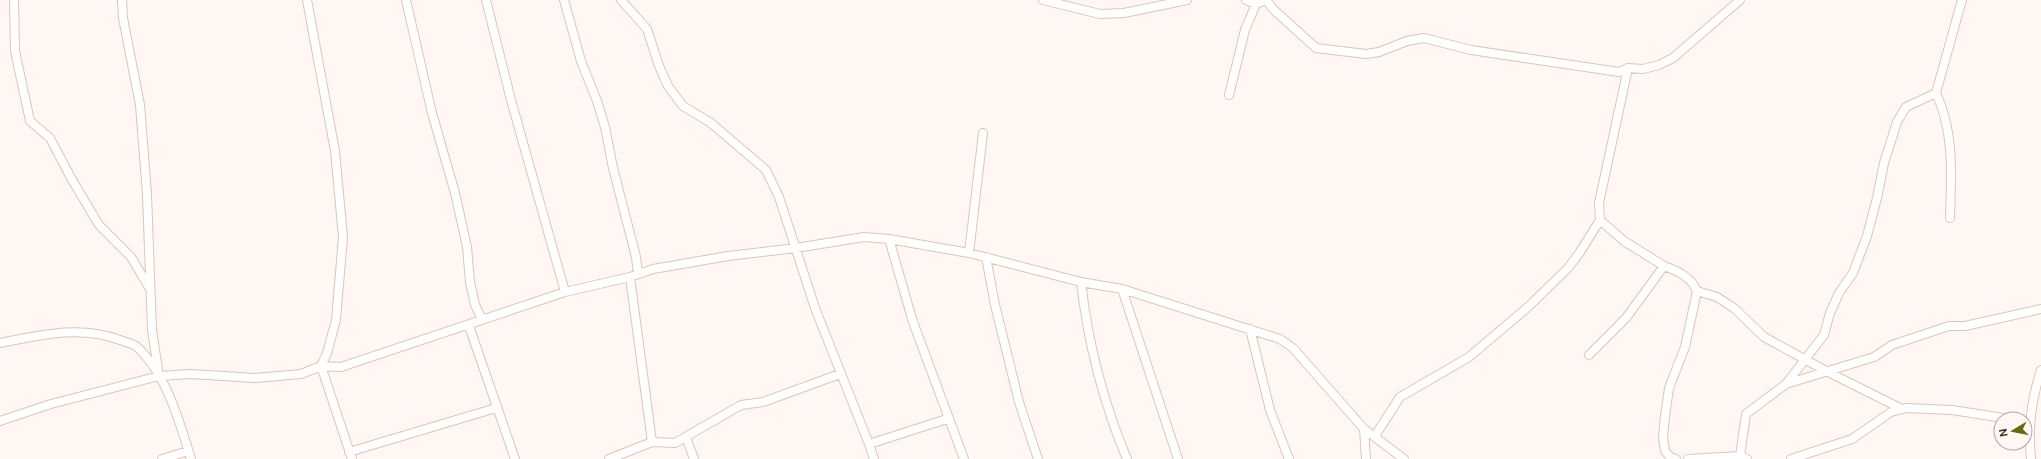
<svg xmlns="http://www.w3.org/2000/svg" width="2041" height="459" viewBox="0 0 2041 459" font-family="'DM Sans',sans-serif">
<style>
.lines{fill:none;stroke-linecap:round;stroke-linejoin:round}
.street-casing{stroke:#e2c4b1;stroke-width:10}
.street{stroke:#fff;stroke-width:8}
</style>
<rect width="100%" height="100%" fill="#fef7f3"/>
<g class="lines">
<!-- street casing -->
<g class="street-casing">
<path id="street" d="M14 0 15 51 30 121 50 138 71 178 99 225 131 257 150 289
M122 0 123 18 140 105 147 194 152 330 159 376
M307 0 335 151 343 237 336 320 327 353 321 366 352 459
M406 0 432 113 455 193 467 247 470 282 475 305 482 319
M486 0 511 100 565 292
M564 0 581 61 597 101 605 127 613 168 636 257 638 273
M621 0 647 29 659 66 668 86 683 106 711 123 766 170 779 197 815 308 869 444 874 459
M1043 0 1100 14 1124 13 1187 0
M1246 0 1256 4 1261 2
M1266 0 1274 10 1316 48 1366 54 1379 52 1407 41 1424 38 1471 50 1619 72 1628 68 1643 69 1659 65 1673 58 1740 0
M1628 68 1599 203 1600 220 1624 241 1664 266
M1936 93C1955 134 1951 175 1950 218
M1229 95 1245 30 1256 4
M889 239 913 322 964 459
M969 253 983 133
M986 257 995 305 1019 402 1038 459
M630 277 652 442
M1081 282C1088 343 1103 402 1127 459
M1122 289 1178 459
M1697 291 1717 297 1734 308 1764 337 1828 372 1902 409
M469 326 515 459
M1250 329 1270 410 1289 459
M0 343C41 335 79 325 120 340 125 342 133 344 137 347 166 373 180 423 191 459
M1589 355 1626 318 1664 266C1678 271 1691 277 1697 291L1685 347 1669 388 1665 417 1663 437 1665 451 1670 457 1676 459
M1786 384 1824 335 1830 313 1839 293 1853 273 1867 236 1877 198 1884 163 1897 122 1906 107 1936 93 1962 0
M0 421 51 404 159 376 191 374 255 378 301 374 321 366 341 367 565 292 630 277 653 269 728 256 796 248 864 237 889 239 969 253 1081 282 1122 289 1280 339 1293 348 1364 429 1404 459
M1364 429 1366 459
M1375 436 1400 397 1469 357 1528 307 1568 268 1580 252 1600 220
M686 437 694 459
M869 444 947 419
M349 452 496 408
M1740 456 1746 414 1786 384 1874 357 1892 345 1949 326H1965L2041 309
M162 459 188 451
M609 459 652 442 675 443 741 405 763 402 840 374
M1688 459 1740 456 1747 459
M1791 459 1852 439 1891 412 1906 408 1952 410 2010 419
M2031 459C2028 427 2031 401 2041 370"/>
</g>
<!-- street -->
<use href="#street" class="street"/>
</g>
<!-- north arrow -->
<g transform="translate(2013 431) rotate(260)"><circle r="19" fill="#fef7f3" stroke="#afa6a1"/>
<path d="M0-3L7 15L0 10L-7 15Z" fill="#686b0b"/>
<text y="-6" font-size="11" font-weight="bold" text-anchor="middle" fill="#392d26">N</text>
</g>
</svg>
